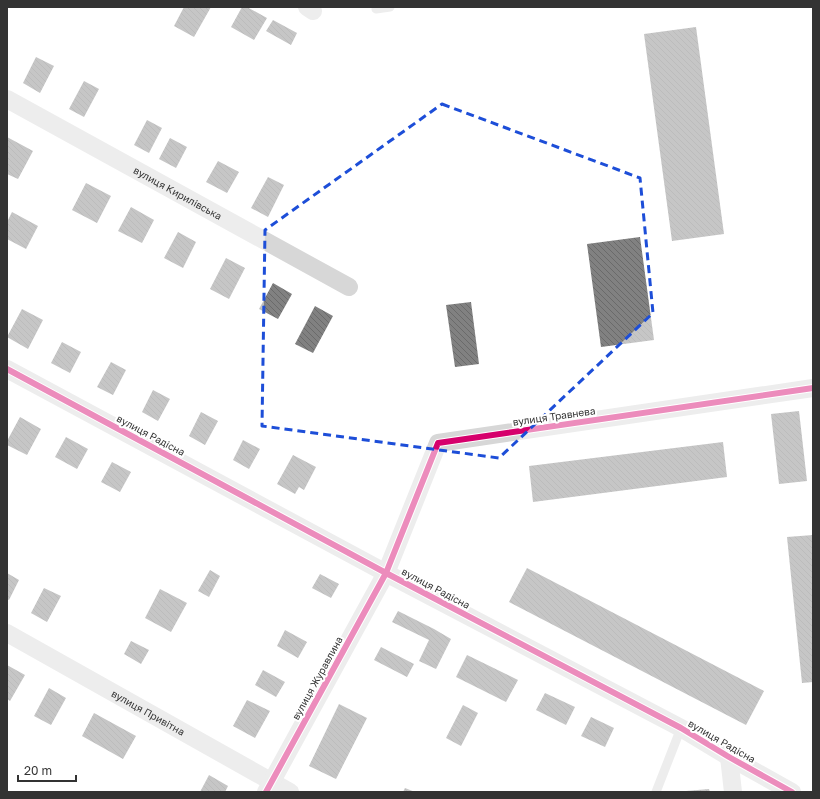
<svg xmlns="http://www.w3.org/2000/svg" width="820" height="799" viewBox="0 0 820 799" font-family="'Golos Text',sans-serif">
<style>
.building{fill:url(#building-back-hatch)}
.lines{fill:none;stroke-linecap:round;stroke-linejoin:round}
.service{stroke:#d7d7d7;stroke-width:9}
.minor{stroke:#d7d7d7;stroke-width:18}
.cycleway-casing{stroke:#fff;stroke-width:8}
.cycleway{stroke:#d6006c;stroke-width:6}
.marked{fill:none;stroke:#1d4ed8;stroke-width:3;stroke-dasharray:8 5;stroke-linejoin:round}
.labels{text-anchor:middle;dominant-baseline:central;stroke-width:4;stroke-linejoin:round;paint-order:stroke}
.street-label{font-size:10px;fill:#333;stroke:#fff}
</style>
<defs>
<pattern id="building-back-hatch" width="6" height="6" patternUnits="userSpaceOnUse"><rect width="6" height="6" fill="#818181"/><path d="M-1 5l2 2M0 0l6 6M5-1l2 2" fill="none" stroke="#6a6a6a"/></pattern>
</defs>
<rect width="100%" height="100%" fill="#fff"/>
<!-- building -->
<path class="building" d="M184 7H211L194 37 174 26Z
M242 7H247L267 18 254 40 231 27Z
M273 20 297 33 291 45 266 31Z
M696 27 724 234 672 241 644 34Z
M36 57 54 66 40 93 23 83Z
M84 81 99 89 84 117 69 109Z
M147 120 162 128 149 153 134 145Z
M7 137 33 151 18 179 7 174Z
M170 138 187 147 176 168 159 159Z
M218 161 239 172 227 193 206 182Z
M268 177 284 185 268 217 251 208Z
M86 183 111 196 97 223 72 210Z
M131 207 154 220 142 243 118 231Z
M12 212 38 226 26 249 7 239V222Z
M178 232 196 242 183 268 164 258Z
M640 237 654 340 601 347 587 244Z
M226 258 245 268 229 299 210 289Z
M273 283 292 294 278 319 259 309Z
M471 302 479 364 455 367 446 305Z
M315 306 333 316 313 353 295 344Z
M22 309 43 320 28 349 7 337Z
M62 342 81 352 70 373 51 363Z
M111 362 126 370 113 395 97 387Z
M153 390 170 399 158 421 142 412Z
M799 411 807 481 779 484 771 414Z
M201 412 218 421 205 445 189 436Z
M20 417 41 429 27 455 7 445V441Z
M66 437 88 449 77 469 55 457Z
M243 440 260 449 249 469 233 460Z
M723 442 727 477 533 502 529 466Z
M293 455 316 467 304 490 299 487 295 494 277 484Z
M112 462 131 472 120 492 101 482Z
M813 535V682L802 683 787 537Z
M527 568 764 691 746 725 509 602Z
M210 570 220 576 209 597 198 591Z
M7 573 19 580 9 600 7 599Z
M320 574 339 584 331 598 312 588Z
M44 588 61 596 47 622 31 613Z
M160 589 187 603 171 632 145 618Z
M398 611 434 629 451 639 436 669 419 661 429 640 392 622Z
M285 630 307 642 298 658 277 646Z
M131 641 149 650 141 664 124 654Z
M381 647 414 664 407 677 374 660Z
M467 655 518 680 506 702 456 677Z
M7 665 25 675 10 701 7 699Z
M263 670 285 682 276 697 255 685Z
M49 688 66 698 51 725 34 716Z
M545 693 575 707 566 725 536 710Z
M247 700 270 711 255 738 233 726Z
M339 704 367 718 336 779 309 766Z
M463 705 478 713 461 746 446 738Z
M94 713 136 736 123 759 82 736Z
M591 717 614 728 605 747 581 736Z
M209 775 228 786 225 792H200Z
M405 788 415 792H403Z
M709 789 710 792H686V791Z"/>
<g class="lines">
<!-- service -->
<path class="service" d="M376 9 390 7
M656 792 681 728"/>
<!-- minor -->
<g class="minor">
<path d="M307 7 313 11"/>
<path id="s1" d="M7 99 349 287"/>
<path d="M7 369 386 573 681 728 729 757 792 792"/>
<path id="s2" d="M7 633 290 792"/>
<path d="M729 757 733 792"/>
<path d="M266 792 386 573 438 443 813 388"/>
</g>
<!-- cycleway casing -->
<g class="cycleway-casing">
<path id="cycleway" d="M7 369 386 573 681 728 729 757 792 792
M266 792 386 573 438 443 813 388"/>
</g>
<!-- cycleway -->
<use href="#cycleway" class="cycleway"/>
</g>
<!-- marked area -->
<path d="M0 0H820V799H0ZM442 104 640 178 653 313 499 458 262 426 265 230Z" fill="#fff" fill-opacity=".55" fill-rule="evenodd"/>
<path class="marked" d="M442 104 640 178 653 313 499 458 262 426 265 230Z"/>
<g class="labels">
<!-- street labels -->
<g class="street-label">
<text stroke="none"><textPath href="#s1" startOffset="195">вулиця Кирилівська</textPath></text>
<text transform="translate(554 416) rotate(-8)">вулиця Травнева</text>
<text transform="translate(151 435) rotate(28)">вулиця Радісна</text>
<text transform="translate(436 588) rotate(28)">вулиця Радісна</text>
<text transform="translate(317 678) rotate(-61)">вулиця Журавлина</text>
<text stroke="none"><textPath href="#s2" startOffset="162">вулиця Привітна</textPath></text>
<text transform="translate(722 741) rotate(30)">вулиця Радісна</text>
</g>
</g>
<!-- border -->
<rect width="820" height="799" fill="none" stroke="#333333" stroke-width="16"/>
<!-- scale -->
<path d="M18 775v6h58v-6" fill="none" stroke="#333333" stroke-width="2"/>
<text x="24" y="775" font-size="12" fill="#333333" stroke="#ffffff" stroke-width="3" paint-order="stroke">20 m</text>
</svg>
